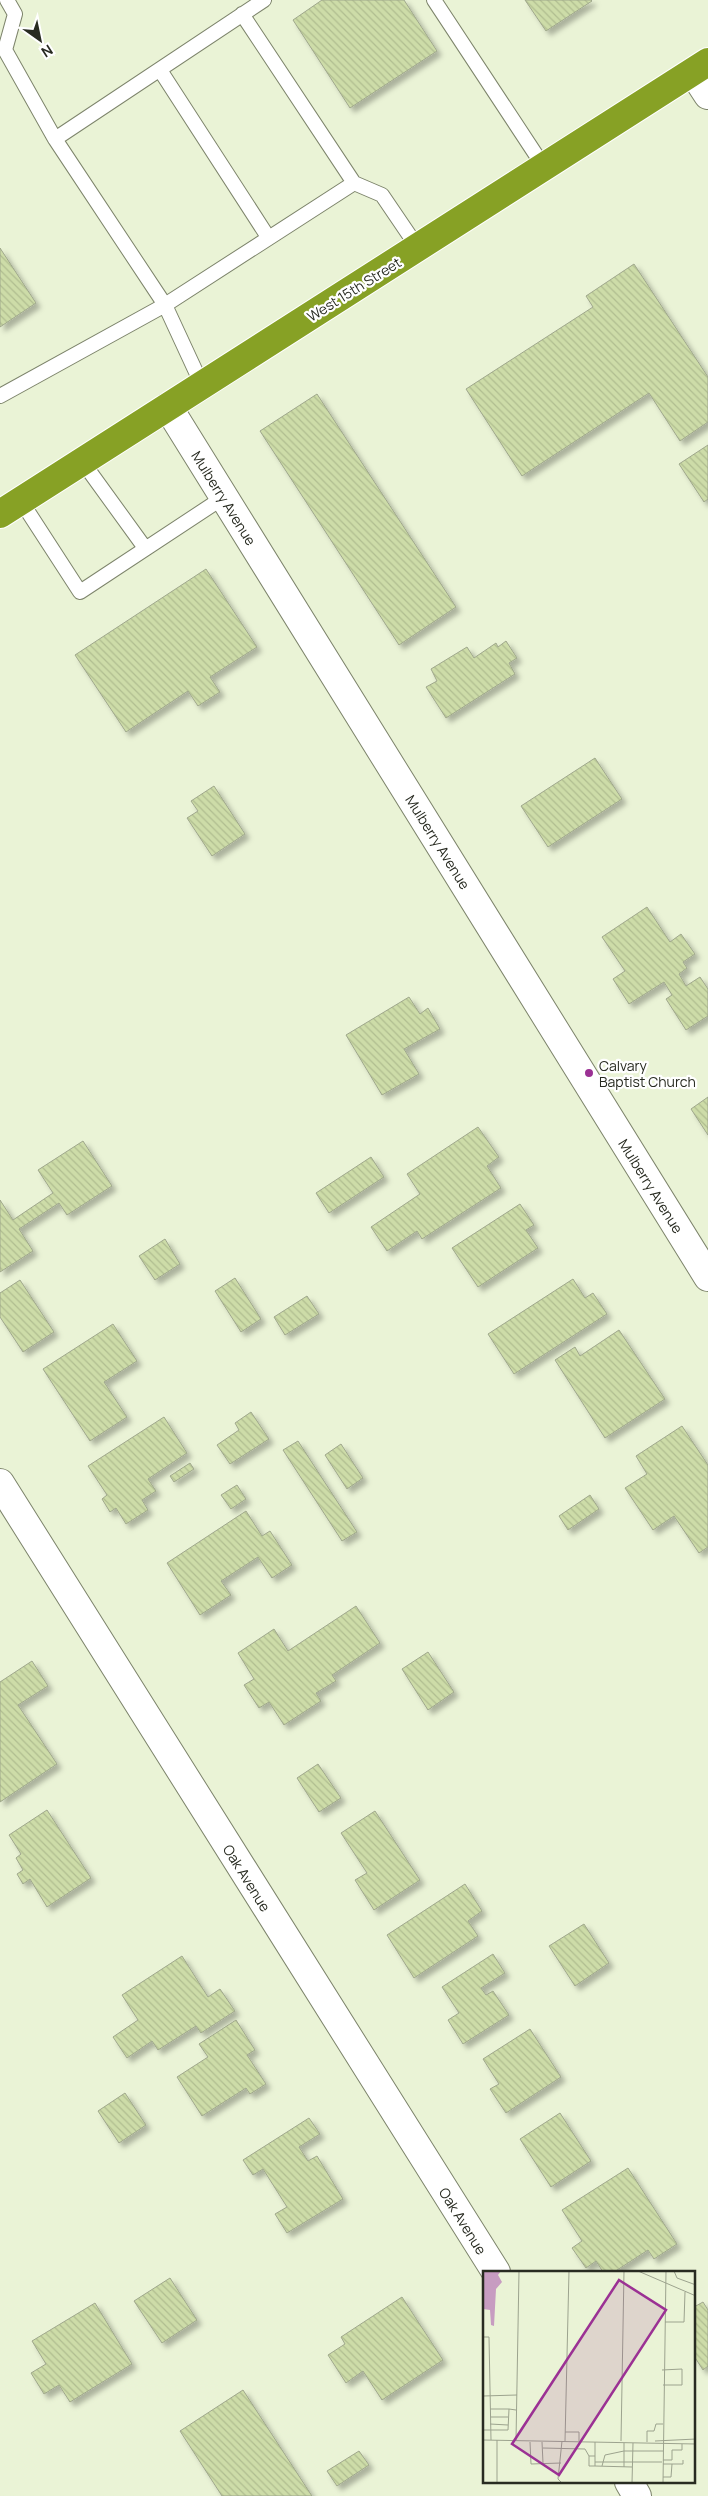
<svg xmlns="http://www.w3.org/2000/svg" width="708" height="2496" viewBox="0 0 708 2496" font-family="Manrope,sans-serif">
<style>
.building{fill:url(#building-back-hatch);stroke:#9fa78c;filter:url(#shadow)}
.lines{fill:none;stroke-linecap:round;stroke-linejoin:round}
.lane-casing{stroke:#7d846b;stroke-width:16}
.street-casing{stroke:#7d846b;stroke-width:30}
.highway-casing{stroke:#fff;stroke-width:30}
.lane{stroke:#fff;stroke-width:14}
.street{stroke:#fff;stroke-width:28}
.highway{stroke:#87a125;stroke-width:28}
.poi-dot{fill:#9b3194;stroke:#fff;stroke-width:2}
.labels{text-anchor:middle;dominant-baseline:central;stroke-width:4.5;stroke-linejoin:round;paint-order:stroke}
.street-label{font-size:14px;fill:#282b21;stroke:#fff}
.poi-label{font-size:14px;fill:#282b21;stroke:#fff;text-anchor:start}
.inset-road{fill:none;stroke:#9ca38e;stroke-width:1}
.view{fill:#9b3194;fill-opacity:0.15;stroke:#9b3194;stroke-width:2.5}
.inset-edge{fill:none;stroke:#282b21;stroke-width:2.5}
</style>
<defs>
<pattern id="building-back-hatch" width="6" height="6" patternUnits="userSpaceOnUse" patternTransform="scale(1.25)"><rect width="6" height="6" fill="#cddca8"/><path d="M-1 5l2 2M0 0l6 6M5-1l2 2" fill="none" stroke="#b0bd90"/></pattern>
<filter id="shadow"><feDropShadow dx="4.5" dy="4.5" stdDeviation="2.5" flood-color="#0004"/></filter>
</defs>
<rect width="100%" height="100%" fill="#eaf3d6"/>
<!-- building -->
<path class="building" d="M322 0H404L437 51 350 108 293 20Z
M525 0H591L592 1 546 31Z
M0 248 36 303 0 327Z
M634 264 708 377V422L680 441 649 393 522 476 466 389 593 307 586 296Z
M317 394 456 607 399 645 260 431Z
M708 445V499L704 502 679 464Z
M206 569 257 647 210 677 220 692 198 706 188 691 126 732 75 655Z
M506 641 517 658 509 663 515 674 446 718 426 687 437 681 431 669 467 647 474 658 496 643 498 647Z
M595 758 622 799 548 847 521 806Z
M214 786 245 834 212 856 187 818 198 811 191 801Z
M647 907 670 942 681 934 695 954 683 962 687 968 679 974 686 986 700 977 708 989V1016L686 1030 666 999 672 995 664 982 629 1004 613 979 625 971 602 937Z
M409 997 420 1014 428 1008 440 1029 404 1049 419 1074 382 1095 346 1035Z
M708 1097V1135L691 1109Z
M478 1127 499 1157 487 1166 501 1188 422 1239 417 1231 387 1251 371 1227 420 1194 407 1174Z
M83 1141 112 1186 67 1215 59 1203 19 1229 33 1251 0 1272V1200L13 1220 53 1193 38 1170Z
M371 1157 384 1177 329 1213 316 1193Z
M520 1204 534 1225 526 1230 538 1248 478 1287 452 1248Z
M165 1239 180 1264 155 1280 139 1256Z
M235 1278 261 1319 241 1332 215 1291Z
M573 1279 585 1298 593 1293 607 1314 514 1374 488 1334Z
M20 1280 54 1332 23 1352 0 1317V1293Z
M307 1296 319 1314 285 1335 274 1317Z
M113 1324 137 1361 104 1382 127 1417 90 1441 43 1369Z
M619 1330 665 1399 605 1438 555 1360 575 1347 580 1356Z
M251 1412 269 1439 230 1464 217 1445 239 1430 235 1423Z
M164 1417 187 1453 148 1479 156 1491 142 1500 148 1510 126 1524 116 1508 110 1512 102 1499 107 1495 88 1466Z
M682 1426 708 1465V1547L699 1553 674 1516 653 1530 625 1488 647 1474 636 1456Z
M298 1441 357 1532 342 1541 283 1450Z
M341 1444 363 1478 347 1489 325 1455Z
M190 1463 194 1469 174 1482 170 1476Z
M237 1485 246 1499 231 1509 221 1495Z
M590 1495 599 1509 568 1530 559 1516Z
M246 1511 262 1536 270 1531 292 1565 272 1578 258 1557 221 1581 231 1595 200 1615 167 1563Z
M356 1606 380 1643 332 1675 336 1681 316 1693 321 1701 284 1725 269 1702 259 1708 244 1685 254 1679 238 1653 274 1629 288 1651Z
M428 1652 454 1692 428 1710 402 1669Z
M32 1661 48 1686 18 1705 57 1764 0 1802V1682Z
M318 1764 341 1798 319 1812 297 1778Z
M47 1810 91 1878 47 1907 30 1879 23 1884 17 1874 23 1870 16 1858 21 1854 9 1835Z
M375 1811 420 1880 374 1910 355 1880 367 1873 341 1833Z
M465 1884 482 1911 468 1921 478 1936 414 1978 387 1935Z
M584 1924 609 1963 575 1986 549 1946Z
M493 1954 505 1973 481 1988 486 1995 493 1991 509 2015 463 2044 448 2020 459 2013 442 1987Z
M182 1956 208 1997 220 1989 235 2011 201 2033 196 2026 158 2050 152 2041 127 2058 113 2037 138 2020 122 1995Z
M236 2020 255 2050 247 2055 266 2084 250 2094 246 2088 202 2116 177 2077 208 2057 199 2044Z
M530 2029 561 2077 506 2113 490 2089 499 2084 483 2059Z
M125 2093 146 2125 119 2143 98 2111Z
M560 2113 591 2161 551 2187 520 2139Z
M309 2118 320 2134 299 2147 308 2161 317 2156 343 2199 287 2233 275 2214 287 2207 263 2169 253 2175 243 2160Z
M628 2168 677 2244 654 2259 648 2250 614 2272H603L596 2261 586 2268 572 2248 582 2241 562 2210Z
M170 2278 197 2320 162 2343 134 2301Z
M402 2297 443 2360 382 2400 363 2371 346 2383 328 2355 345 2344 341 2337Z
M703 2302 708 2310V2366L703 2370 694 2356V2307Z
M95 2303 132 2364 70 2402 59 2385 44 2394 31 2373 46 2364 32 2341Z
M243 2390 312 2496H222L180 2431Z
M359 2451 369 2465 337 2486 327 2471Z"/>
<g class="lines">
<!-- lane casing -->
<g class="lane-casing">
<path id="lane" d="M7 0 15 14 5 50 55 139 165 305 202 385
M434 0 544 167
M242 14 354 183 382 195 418 248
M160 70 268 237
M55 139 264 0
M0 396 165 305 354 183
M82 461 145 548
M21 501 80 592 224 497"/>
</g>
<!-- street casing -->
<g class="street-casing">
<path id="street" d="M693 72 708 95
M168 407 708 1277
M0 1483 496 2272
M629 2482 637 2496"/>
</g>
<!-- highway casing -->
<g class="highway-casing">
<path id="highway" d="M0 514 708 62"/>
</g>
<!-- lane -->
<use href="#lane" class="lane"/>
<!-- street -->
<use href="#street" class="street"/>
<!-- highway -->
<use href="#highway" class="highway"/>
</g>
<!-- markers -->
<circle class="poi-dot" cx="589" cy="1073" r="5"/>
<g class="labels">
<!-- street labels -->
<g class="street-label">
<text transform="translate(354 289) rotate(-32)">West 15th Street</text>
<text transform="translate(224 498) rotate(58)">Mulberry Avenue</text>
<text transform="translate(438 842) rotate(58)">Mulberry Avenue</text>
<text transform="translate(651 1186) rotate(58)">Mulberry Avenue</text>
<text transform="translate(247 1878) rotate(58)">Oak Avenue</text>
<text transform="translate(463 2221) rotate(58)">Oak Avenue</text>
</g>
<!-- poi labels -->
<g class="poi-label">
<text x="599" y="1065">Calvary<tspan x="599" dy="16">Baptist Church</tspan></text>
</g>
</g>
<!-- overview -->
<g transform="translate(483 2271)">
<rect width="212" height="212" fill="#eaf3d6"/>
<path d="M0 0H18L15 4 19 11 13 18 11 55 8 54 7 39 0 38Z" fill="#c79cc1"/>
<path class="inset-road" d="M155 0 213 25M191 0 194 7 213 14M182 51H201L202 21M0 66H6L8 169M179 99 199 98V114H180M0 125 34 124M7 138H26M7 146H25M7 153 25 154M0 159H25L26 138 33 139M82 161H96V170M0 169 213 173M14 169V212M33 169 36 0M82 170 86 0M138 170 141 0M172 170 213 168M47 171 48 193 78 192M59 171 60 192M112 171V191H179M164 171V160H171L173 153H180M60 177 102 178 106 185H112M106 185V195H112M180 189H189V179H199V173M112 191V195L149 196M180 193H200V189M119 195 122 184 141 180V172M141 196V180H180M180 206H188L189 193M78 211 75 208 79 170M149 212 150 172M180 212 183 0"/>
<path class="view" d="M136 9 183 39 76 204 29 173Z"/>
<rect width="212" height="212" class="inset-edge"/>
</g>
<!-- north arrow -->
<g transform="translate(40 40) rotate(147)" stroke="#ffffff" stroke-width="4" paint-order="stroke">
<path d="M0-4L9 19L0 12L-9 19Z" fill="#282b21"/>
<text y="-8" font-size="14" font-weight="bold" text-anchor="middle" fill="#282b21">N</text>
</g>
</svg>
